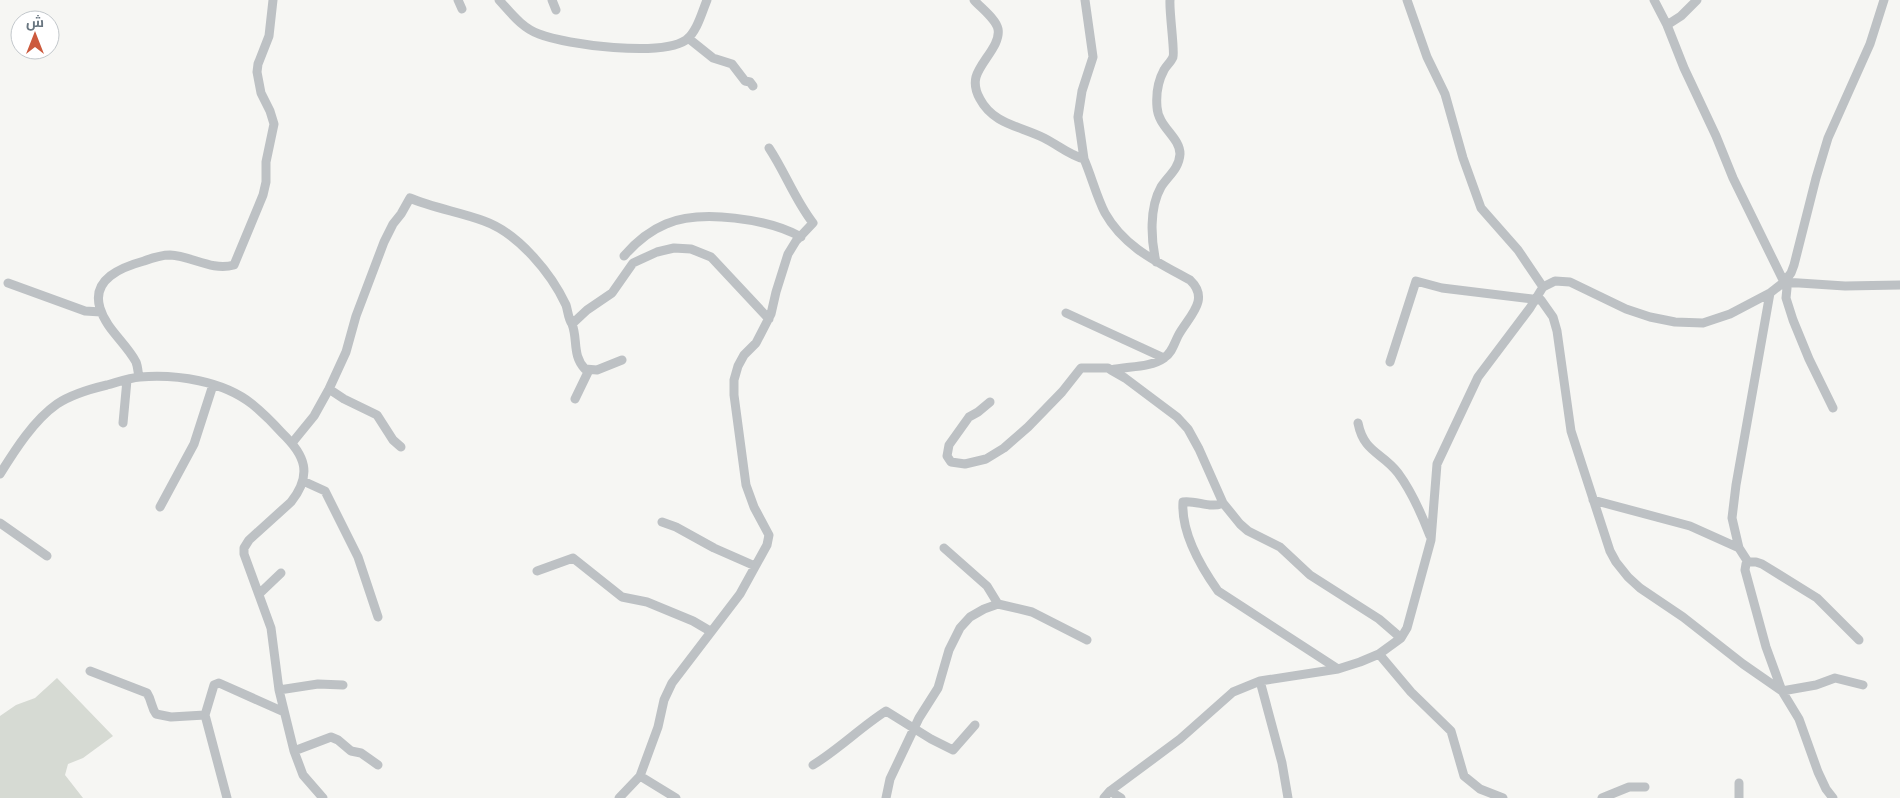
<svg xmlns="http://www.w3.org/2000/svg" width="1900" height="798" viewBox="0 0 1900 798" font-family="'PT Sans Narrow',Cairo,sans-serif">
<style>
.green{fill:#d6dad3}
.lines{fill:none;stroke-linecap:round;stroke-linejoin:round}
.minor{stroke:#bdc1c4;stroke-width:9}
</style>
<rect width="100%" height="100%" fill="#f6f6f3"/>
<!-- green -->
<path class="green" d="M57 678 113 736 83 758 68 764 65 775 83 798H0V716L16 705 35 698Z"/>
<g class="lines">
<!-- minor -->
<path class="minor" d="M458 0 462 9
M499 0C511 13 522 28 539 34 567 45 661 57 686 40 697 32 702 12 707 0
M552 0 556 10
M974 0C981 8 996 19 998 29 1001 45 980 62 976 77 974 85 976 92 980 99 993 124 1020 126 1044 138 1058 145 1069 155 1084 159 1091 175 1097 198 1105 213 1124 247 1157 262 1190 280 1211 300 1188 317 1178 336 1174 344 1172 353 1164 358 1150 368 1127 366 1111 370L1125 378 1177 417 1188 429 1199 449 1223 503 1240 524 1248 531 1280 547 1310 575 1379 619 1401 638
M1407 0 1427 57 1445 94 1463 158 1481 208 1518 250 1543 287
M1654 0 1667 25 1684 68 1716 136 1733 178 1784 282 1845 286 1900 285
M1667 25 1681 16 1697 0
M688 38 713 58 732 64 745 81 750 82 753 86
M1084 159 1078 117 1082 91 1093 57 1085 0
M624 256C636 242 649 231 666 224 701 209 769 219 801 237
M1156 262C1151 240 1149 208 1161 187 1168 176 1179 169 1180 154 1180 137 1158 127 1157 107 1156 95 1158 81 1164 70 1166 66 1171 62 1173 57 1175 52 1169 11 1170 0
M1784 282 1787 288 1786 298 1793 320 1809 359 1833 408
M8 283 85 311 101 312
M1066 313 1164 358
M572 324C578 339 572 356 585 369L597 370 622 360
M1390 362 1416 281 1442 288 1541 300 1553 317 1557 331 1571 431 1610 551 1616 562 1628 577 1640 588 1683 617 1743 664 1782 691 1816 685 1835 678 1863 685
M139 377C138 373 138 367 136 362 126 343 106 329 100 308 91 279 122 267 144 261 152 258 161 255 170 255 192 256 211 271 234 265L263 195 266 182V162L274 124 270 111 261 93 257 72 258 64 269 36 273 0
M329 389 344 399 377 415 393 440 401 447
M575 399 589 370
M990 402 978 412 969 417 949 445 947 456 951 462 965 464 986 459 1004 448 1028 427 1062 392 1081 368H1108L1111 370
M123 423 127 380
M1358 423C1364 453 1382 452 1398 473 1412 492 1422 515 1430 536
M292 443 314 416 329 389 346 352 356 316 384 242 393 224 401 214 410 198C433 208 460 212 484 221 518 233 551 273 566 305 568 311 568 318 572 324L587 310 612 293 633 263 657 252 674 248 691 249 711 257 769 319
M0 474C15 450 34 420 57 404 72 394 90 389 107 385 118 382 129 378 140 377 177 374 223 381 252 404 263 413 273 423 282 433 305 455 313 474 291 502L249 540 244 548V554L271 628 279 690 294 751 303 775 323 798
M303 481 325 491 358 557 378 617
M1593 500 1690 526 1739 548
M1223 503C1211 509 1196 500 1183 502 1181 532 1201 567 1218 591L1338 669
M160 507 194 444 213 385
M662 522 676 527 714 548 755 566
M0 523 47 556
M944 548 987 586 998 604
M1748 562 1739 548 1732 518 1736 485 1770 293
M1748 562 1746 564 1745 570 1766 647 1782 691 1799 719 1818 772 1826 789 1833 798
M1748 562H1756L1762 564 1817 598 1859 640
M537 571 573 558 622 597 647 602 693 621 710 631
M259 594 281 573
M1379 654 1411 692 1451 731 1464 776 1480 789 1503 798
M90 671 147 693C152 701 151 707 156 714L171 717 205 715
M1260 681 1282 763 1288 798
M279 690 318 684 343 685
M294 751 331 737 338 740 351 751 361 753 378 765
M813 765C839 749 861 727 886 711L931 739 953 750 975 725
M640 776 676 798
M1739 783V798
M1110 791 1121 798
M227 798 205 715 214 685 219 683 284 712
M619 798 640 776 658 727 664 700 672 683 740 594 767 545 769 535 754 507 746 485 734 395V380L738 366 744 355 756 343 771 314 776 292 788 254 796 241 813 223C795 200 785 172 769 148
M886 798 890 779 919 718 938 688 949 650 960 628 970 617 984 609 998 604 1032 612 1087 640
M1104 798 1110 791 1180 739 1233 692 1260 681 1338 669 1360 662 1379 654 1401 638 1407 628 1431 540 1437 464 1478 377 1530 308 1543 287 1555 281 1570 282 1626 309 1650 317 1675 322 1703 323 1730 314 1770 293 1784 282 1791 273 1794 265 1816 178 1828 138 1870 44 1884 0
M1602 798 1629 787H1645"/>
</g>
<!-- north arrow -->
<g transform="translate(35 35)"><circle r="24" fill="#ffffff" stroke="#c3c8cc"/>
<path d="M0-4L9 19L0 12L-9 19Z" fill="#cc5a3d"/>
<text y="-8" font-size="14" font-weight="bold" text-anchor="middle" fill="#697680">ش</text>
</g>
</svg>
